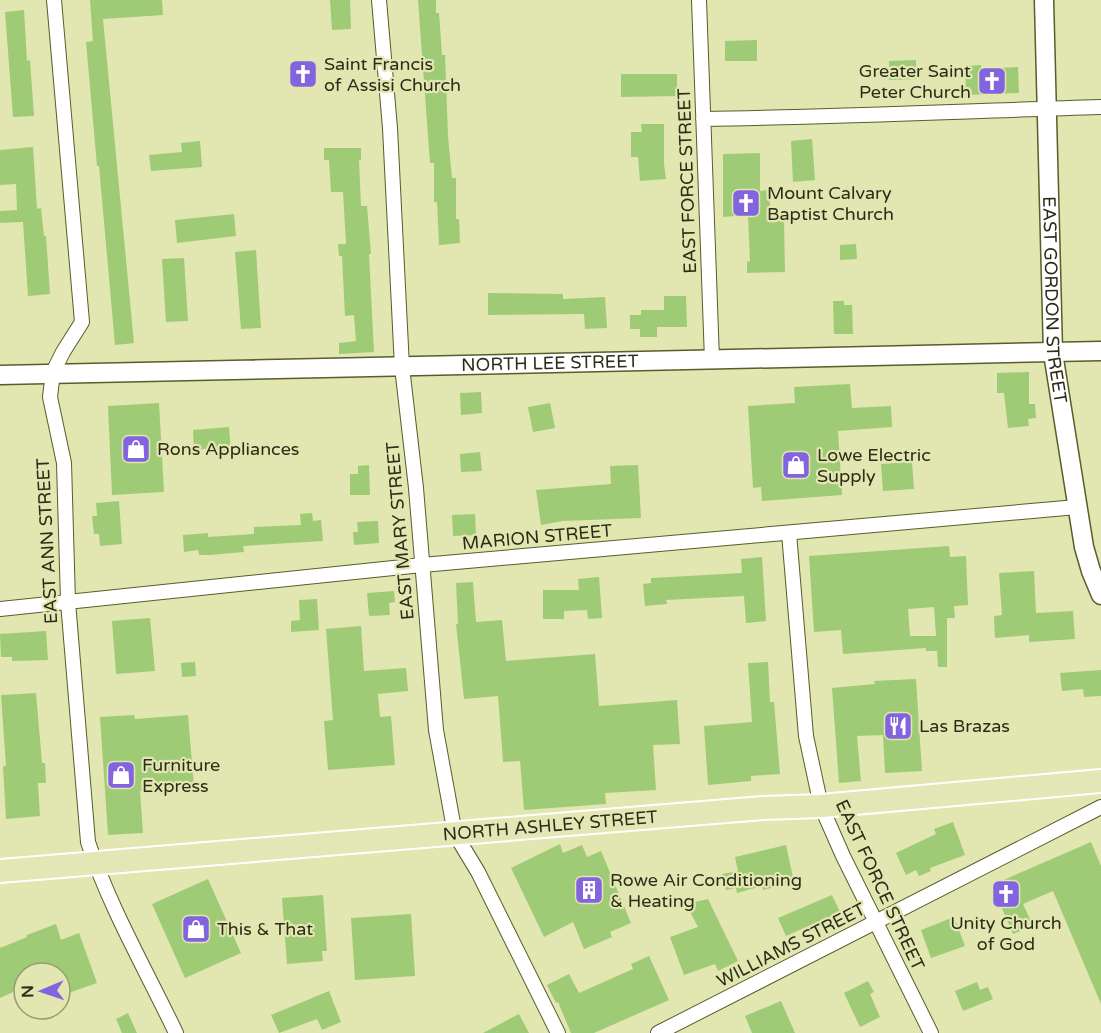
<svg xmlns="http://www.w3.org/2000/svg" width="1101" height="1033" viewBox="0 0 1101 1033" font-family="'Varela Round',sans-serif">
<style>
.building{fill:#9fcb77;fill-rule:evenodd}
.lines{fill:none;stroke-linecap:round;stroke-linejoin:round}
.minor-casing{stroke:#5a5c2a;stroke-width:16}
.tertiary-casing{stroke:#5a5c2a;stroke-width:21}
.primary-casing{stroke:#fff;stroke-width:26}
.minor{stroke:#fff;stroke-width:14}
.tertiary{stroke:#fff;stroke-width:18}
.primary{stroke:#e3e6b5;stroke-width:22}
.labels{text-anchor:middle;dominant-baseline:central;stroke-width:4.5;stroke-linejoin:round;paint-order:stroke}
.poi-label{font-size:18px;fill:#2c2d18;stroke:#e2e6b0;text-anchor:start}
.street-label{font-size:18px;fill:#2c2d18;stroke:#e2e6b0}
</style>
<rect width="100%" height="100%" fill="#e2e6b0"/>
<!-- building -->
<path class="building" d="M90 0H162L163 15 103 19 134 343 115 345 99 166H97L86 42 93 41Z
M330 0H350L351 29 332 30Z
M418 0H436V13H439L442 55H445L448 136 452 178H456V219H459L460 243 439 245 437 202H434V163H430Z
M24 10 27 61 30 60 34 116 13 117 5 12Z
M757 40V61H725V41Z
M916 60V79L889 80V61Z
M981 65V69L1018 67 1019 93 966 95 965 66Z
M621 74H677V96L621 97Z
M641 124H664V164L666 179 640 181 638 157H631V132H642Z
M812 139 815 180 793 182 791 141Z
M200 141 202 167 151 171 149 155 182 152 181 143Z
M33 147 37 209 41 208 44 236H46L50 294 28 296 23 222 0 223V211L17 210 16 184 0 185V150Z
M324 148H361V160H359L361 206H367L371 254H369L374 352 339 354V343L356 341 354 315 345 316 342 256H339L338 244H346L343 192H331L329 160H324Z
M760 153V191L769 190 771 221H784L785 272 747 273V262L750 261 748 215 723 217V154Z
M234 214 236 236 177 243 175 220Z
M856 244 857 259 840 260V245Z
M256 250 261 328 241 329 235 252Z
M184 258 188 321 166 322 162 259Z
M488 293 563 294V299L605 297 607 328 585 329 584 314 488 315Z
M664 296H686L687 327H657V337H640V329H630V315H641V310H664Z
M833 301H844V305H852L853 334H834Z
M1029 372V404H1035L1036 418 1028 419 1029 426 1008 428 1004 393H997V373Z
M850 384 852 408 891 406 892 427 838 431 842 495 762 501 761 487 753 488 748 406 795 403 794 387Z
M481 392 482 413 461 415 460 393Z
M159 403 164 492 112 495 108 406Z
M550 403 555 428 533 432 528 407Z
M229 427 231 453 215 454 214 448 194 450 193 430Z
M480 452 482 471 461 472 460 454Z
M912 462 914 489 883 491 881 464Z
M369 465 370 495H350V474H358V466Z
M638 465 641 518 563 521 541 525 536 490 611 484 610 466Z
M119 501 122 544 100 546 99 534H94L92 516H97L96 503Z
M312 513 313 521 321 520 323 541 243 546 244 552 210 555H199L198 550 184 552 183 535 208 533V537L254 534V527L301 525 300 514Z
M475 514 476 535 453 536 452 515Z
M378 521 379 543 354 545 353 532H358L357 522Z
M949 546 950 557 966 556 968 605 954 606 955 618H947V667H938L937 651H926V648L843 654 841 630 814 632 809 556ZM934 607 936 636H910L908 609Z
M762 557 766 621 746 623 744 596 666 600 667 604 645 606 643 584 651 583V578L742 573 741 559Z
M1034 571 1036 613 1073 611 1075 639 1029 642V635L995 638 994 616 1002 615 999 573Z
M599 577 602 618 588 619 587 610 564 611V619H543V590H579L578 579Z
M473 582 476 622 502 620 506 661 595 654 599 706 677 700 680 744 653 745 656 790 605 793 606 804 524 810 520 761 503 762 498 696 464 699 456 624H458L456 583Z
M394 591 395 602 389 603 390 615 369 616 367 593Z
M317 599 319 630 291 632V621L300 620 299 600Z
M150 618 155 671 116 674 112 621Z
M361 626 364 671 406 668 408 691 378 694 380 717 391 716 395 765 328 770 324 721 333 720 326 629Z
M46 631 48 660 12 661V657H1L0 634Z
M195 662 196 676 182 677 181 663Z
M768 662 770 702H774L780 774 751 776V781L708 785 704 726 752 722 748 663Z
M1101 670V696L1084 697 1083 689 1062 691 1060 673Z
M916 679 922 771 885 773 883 735 857 736 861 781 839 783 832 688 875 684 874 681Z
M36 693 42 763H45L46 783H38L40 816 6 819 3 766H6L1 695Z
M134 715 135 719 188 715 194 787 140 791 143 833 108 835 100 717Z
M953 822 965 855 930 868 931 871 919 876 916 870 906 875 896 853 936 834 934 829Z
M1091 842 1101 866V1004L1053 891 1023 904 1033 926 1013 934 992 885Z
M560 844 563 853 582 845 587 857 601 851 631 923 610 932 612 937 584 949 573 922 544 937 511 868Z
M786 845 794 882 763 890 762 886 737 893 736 888 726 890 722 874 738 871 735 857Z
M208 879 241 953 185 978 152 904Z
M323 895 327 951H322L323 961 287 964 282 898Z
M832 895 840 912 786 936 778 918Z
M708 899 738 961 718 971 715 964 684 975 670 937 698 927 686 904Z
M411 914 415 976 355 980 351 918Z
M954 917 965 946 931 958 921 930Z
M56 924 61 940 79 933 97 983 60 996V973H24V987L0 998V948L27 937V935Z
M649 956 669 1000 594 1033H571L558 1002 556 1003 547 985 569 974 579 993 633 969 631 964Z
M868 981 874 992 870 994 880 1017 860 1027 844 993Z
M977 982 980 990 988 987 993 999 963 1011 955 991Z
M329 991 341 1022 322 1030 317 1019 279 1033 271 1015Z
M781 1001 795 1033H752L745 1016Z
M128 1013 137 1033H122L116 1019Z
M519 1014 529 1033H483Z"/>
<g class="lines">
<!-- minor casing -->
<g class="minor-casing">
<path id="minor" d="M54 0 82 322 63 352 53 372 50 397 64 463 68 602 88 842C110 908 146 970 176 1033
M379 0 390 128 402 367 416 488 436 730 455 834 478 872 558 1033
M699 0 712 360
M703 119C836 117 968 111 1101 107
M789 533 806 736 821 806 843 856 931 1033
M0 609 422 565 1077 507
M658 1033 1101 807"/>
</g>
<!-- tertiary casing -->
<g class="tertiary-casing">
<g id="tertiary">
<path id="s1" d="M1044 0 1053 353 1084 547 1091 571 1101 595"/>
<path id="s2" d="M0 375 1101 351"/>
</g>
</g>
<!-- primary casing -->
<g class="primary-casing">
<g id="primary">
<path id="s3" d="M0 871 763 808 821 806 1101 781"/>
</g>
</g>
<!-- minor -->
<use href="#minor" class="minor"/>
<!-- tertiary -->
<use href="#tertiary" class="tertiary"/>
<!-- primary -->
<use href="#primary" class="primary"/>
</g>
<!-- icons -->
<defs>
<g id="church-square" transform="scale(1.5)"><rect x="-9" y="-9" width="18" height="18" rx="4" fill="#8264df" stroke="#e2e6b0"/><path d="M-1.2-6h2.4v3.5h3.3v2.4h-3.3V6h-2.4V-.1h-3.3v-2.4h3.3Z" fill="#fff"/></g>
<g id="shop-square" transform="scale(1.5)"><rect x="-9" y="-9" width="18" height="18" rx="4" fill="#8264df" stroke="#e2e6b0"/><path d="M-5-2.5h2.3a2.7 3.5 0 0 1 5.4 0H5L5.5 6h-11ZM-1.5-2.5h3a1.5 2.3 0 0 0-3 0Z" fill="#fff"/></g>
<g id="restaurant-square" transform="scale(1.5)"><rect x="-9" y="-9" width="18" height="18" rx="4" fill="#8264df" stroke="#e2e6b0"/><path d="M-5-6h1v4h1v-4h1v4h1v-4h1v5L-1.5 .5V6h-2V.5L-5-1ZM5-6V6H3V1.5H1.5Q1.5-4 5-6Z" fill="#fff"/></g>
<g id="building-square" transform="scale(1.5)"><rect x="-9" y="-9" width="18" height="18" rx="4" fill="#8264df" stroke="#e2e6b0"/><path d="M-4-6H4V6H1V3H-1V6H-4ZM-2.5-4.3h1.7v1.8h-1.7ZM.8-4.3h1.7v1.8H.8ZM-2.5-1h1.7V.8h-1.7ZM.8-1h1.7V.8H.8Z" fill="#fff"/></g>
</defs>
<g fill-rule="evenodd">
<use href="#church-square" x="303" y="74"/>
<use href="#church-square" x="992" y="81"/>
<use href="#church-square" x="746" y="203"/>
<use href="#shop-square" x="136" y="449"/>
<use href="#shop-square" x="796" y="465"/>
<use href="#restaurant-square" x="898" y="726"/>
<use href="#shop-square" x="121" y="775"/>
<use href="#building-square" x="589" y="890"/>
<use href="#church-square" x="1006" y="894"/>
<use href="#shop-square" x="196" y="929"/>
</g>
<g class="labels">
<!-- poi labels -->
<g class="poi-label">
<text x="324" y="64">Saint Francis<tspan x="324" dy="21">of Assisi Church</tspan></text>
<text x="971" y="71" text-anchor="end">Greater Saint<tspan x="971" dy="21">Peter Church</tspan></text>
<text x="767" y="193">Mount Calvary<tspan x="767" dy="21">Baptist Church</tspan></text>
<text x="157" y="449">Rons Appliances</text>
<text x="817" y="455">Lowe Electric<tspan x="817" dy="21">Supply</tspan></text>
<text x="919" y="726">Las Brazas</text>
<text x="142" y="765">Furniture<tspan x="142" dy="21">Express</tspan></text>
<text x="610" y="880">Rowe Air Conditioning<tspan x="610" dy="21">&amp; Heating</tspan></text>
<text x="1006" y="923" text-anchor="middle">Unity Church<tspan x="1006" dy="21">of God</tspan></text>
<text x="217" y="929">This &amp; That</text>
</g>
<!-- street labels -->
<g class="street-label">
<text transform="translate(687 181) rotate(-92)">EAST FORCE STREET</text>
<text stroke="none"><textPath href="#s1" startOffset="300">EAST GORDON STREET</textPath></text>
<text stroke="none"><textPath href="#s2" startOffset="550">NORTH LEE STREET</textPath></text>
<text transform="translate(400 531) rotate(-95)">EAST MARY STREET</text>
<text transform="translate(537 537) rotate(-5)">MARION STREET</text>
<text transform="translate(47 541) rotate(-93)">EAST ANN STREET</text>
<text stroke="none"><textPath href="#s3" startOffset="552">NORTH ASHLEY STREET</textPath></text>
<text transform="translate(880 885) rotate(65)">EAST FORCE STREET</text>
<text transform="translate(791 945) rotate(-27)">WILLIAMS STREET</text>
</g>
</g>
<!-- north arrow -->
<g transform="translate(42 991) rotate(268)"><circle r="28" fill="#e2e6b0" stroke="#999c73" stroke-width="1.5"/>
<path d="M0-4.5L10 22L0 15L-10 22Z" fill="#8264df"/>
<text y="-9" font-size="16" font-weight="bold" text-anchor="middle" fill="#2c2d18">N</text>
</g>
</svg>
